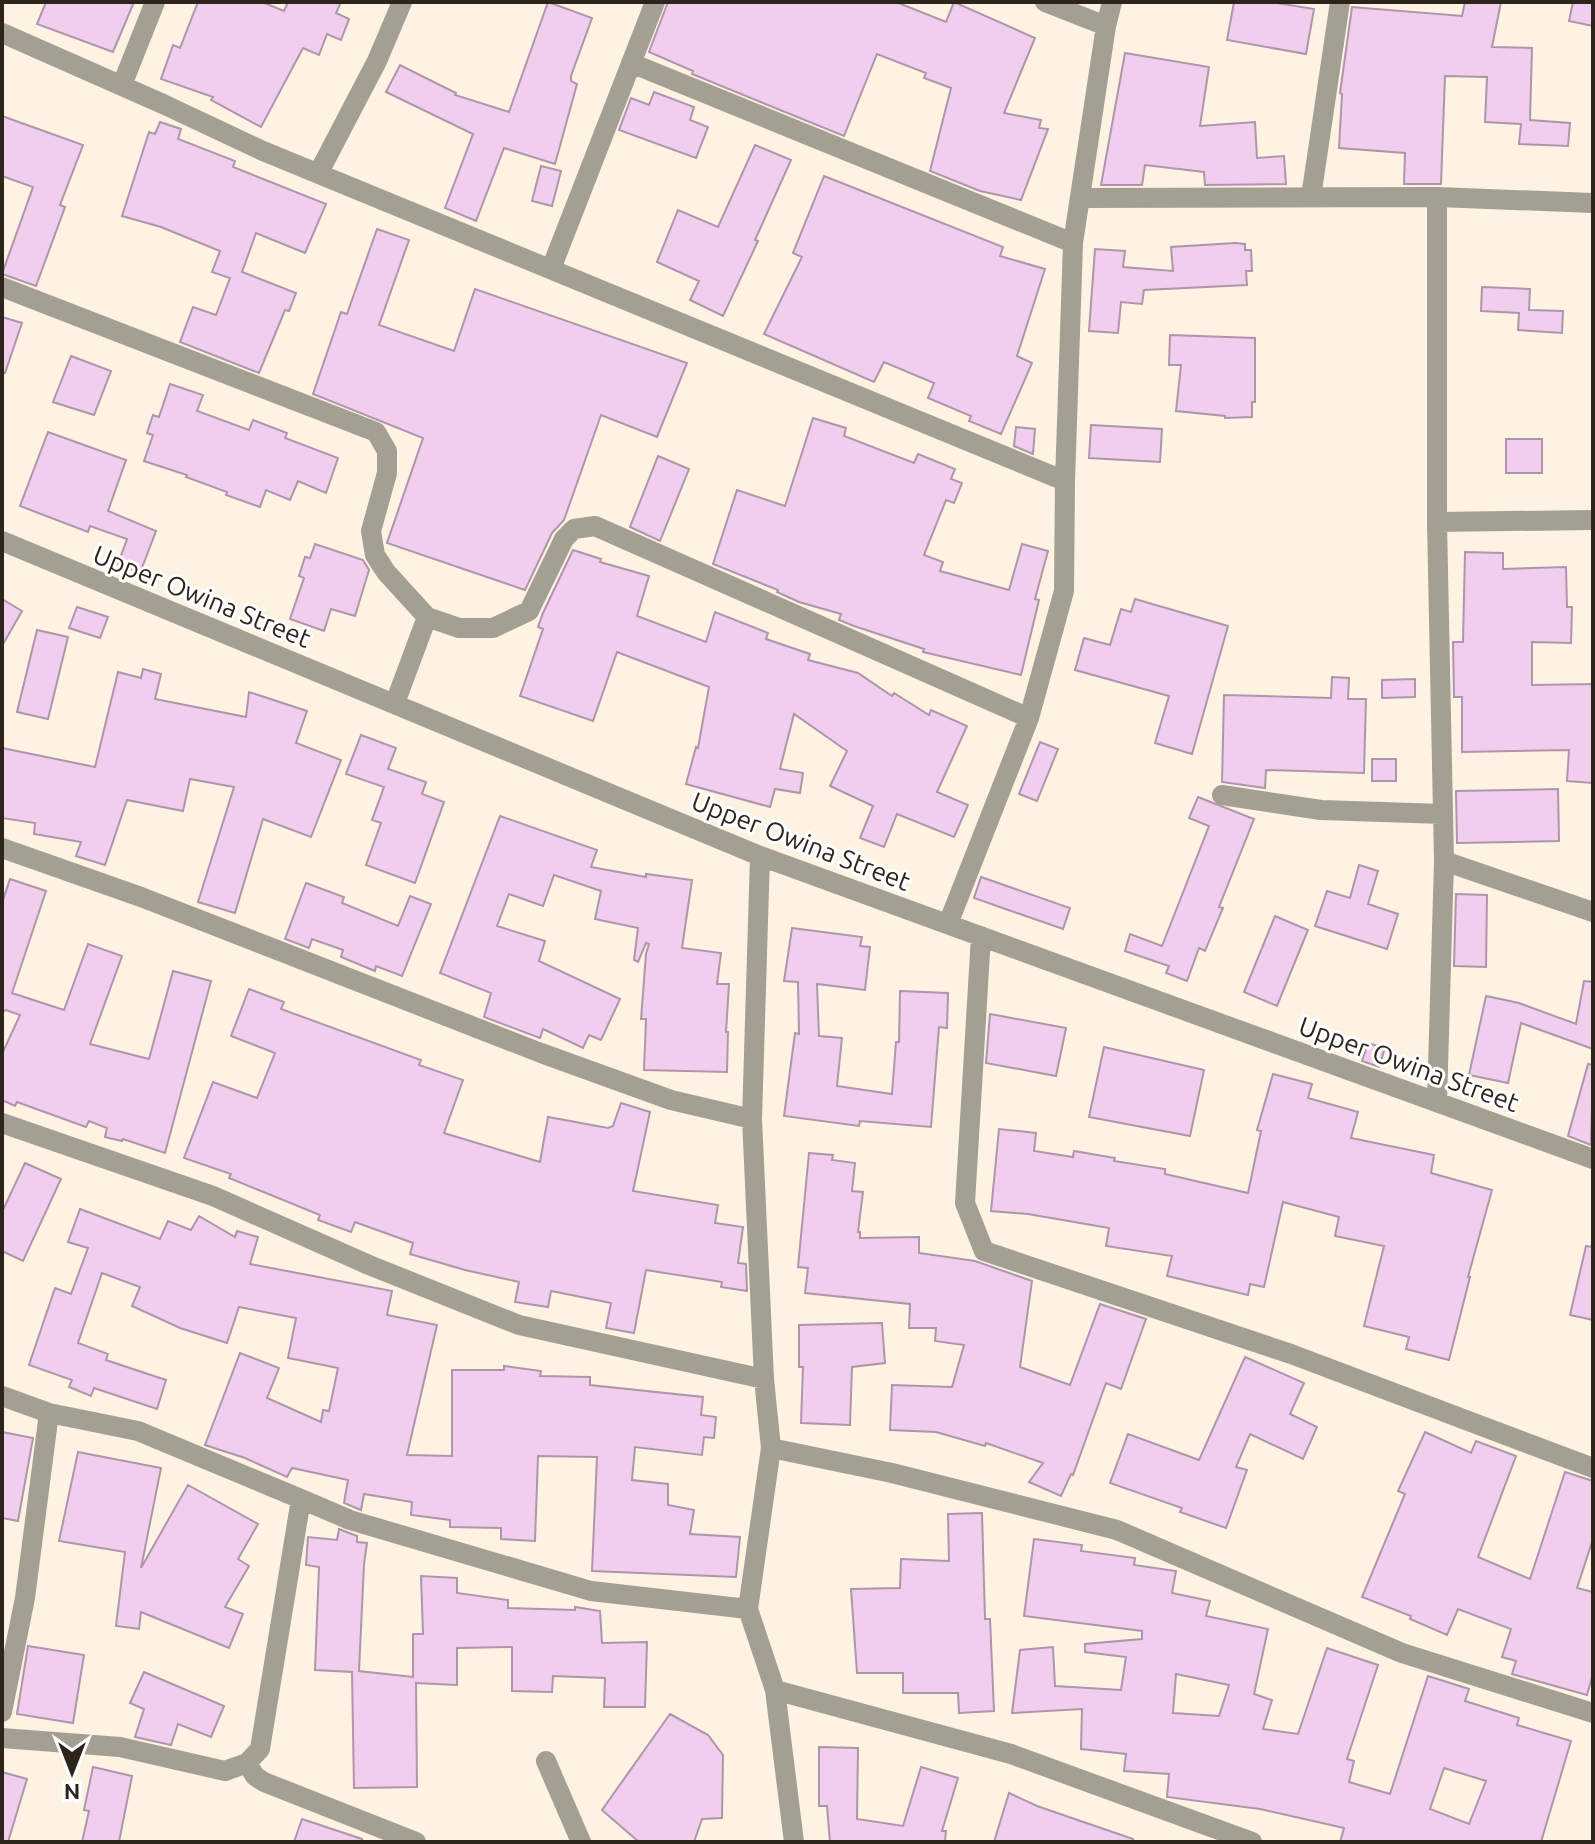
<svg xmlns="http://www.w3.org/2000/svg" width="1595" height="1844" viewBox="0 0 1595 1844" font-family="Ubuntu,sans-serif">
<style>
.building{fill:#f2ceee;stroke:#ad96ab;stroke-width:2;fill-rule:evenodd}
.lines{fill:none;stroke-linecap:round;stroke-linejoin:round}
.minor{stroke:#a49f93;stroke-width:20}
.labels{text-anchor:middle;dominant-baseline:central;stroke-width:6;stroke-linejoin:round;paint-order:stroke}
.street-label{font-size:26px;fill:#2d251c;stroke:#fff}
</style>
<rect width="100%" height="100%" fill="#fef2e2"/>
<!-- building -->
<path class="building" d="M46 2H134L113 52 37 24Z
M198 2H262L284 11 288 2H341L336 13 349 19 341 40 327 34 319 55 303 48 261 127 211 100 213 97 161 79 173 45 180 48Z
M548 2 592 18 571 76V81L577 84 555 164 504 148 476 221 445 208 473 134 386 92 400 65 456 93 455 95 509 112Z
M668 2H896L946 22 954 2 1035 38 1004 113 1041 120 1039 128 1048 129 1021 200 980 191 930 171 951 88 924 78 926 73 877 54 844 136 692 74 693 71 649 52Z
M1234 2H1271L1314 9 1306 54 1227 40Z
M1465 2H1501L1492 47 1532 48 1530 120 1570 123 1568 146 1519 144 1521 124 1485 122 1487 77 1445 76 1441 184H1404L1405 153 1339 148 1342 94 1340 93 1352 7 1462 16Z
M1573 2H1593V26L1569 21Z
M1125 53 1209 67 1200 126 1255 122 1257 158 1284 156 1286 184 1205 185 1204 172 1145 165 1142 185H1101Z
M654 92 694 107 690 120 708 127 696 158 619 130 631 98 649 105Z
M2 116 83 145 60 205 65 207 36 286 2 274 33 187 2 176Z
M160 122 181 129 178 139 235 161 233 167 326 204 305 253 256 233 242 272 296 293 289 311 285 310 259 373 180 342 193 307 216 315 230 278 212 272 220 251 161 227 122 216 149 132 155 134Z
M755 145 791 160 755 240 758 241 723 316 690 300 699 281 657 262 678 210 718 227Z
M541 166 561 171 552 206 532 201Z
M824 176 1003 247 1000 256 1045 269 1017 356 1032 363 1001 434 969 421 971 416 928 398 934 383 884 362 874 382 764 334 802 257 793 253Z
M377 229 409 240 379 325 454 351 475 289 687 363 657 437 601 415 564 520 552 533 525 590 387 543 423 438 313 394 341 312 347 314Z
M1235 243 1245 244V250H1251L1252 271H1246L1247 285 1144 290 1142 304 1121 302 1118 333 1089 331 1095 249 1125 251 1123 267 1173 271 1171 247Z
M1482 287 1530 289 1529 310 1563 311 1562 333 1518 330 1519 313 1481 311Z
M2 317 22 323 5 373H2Z
M1170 335 1255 338V402H1252V417L1225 418V416L1176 411 1181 365H1169Z
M71 356 111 371 94 415 53 402Z
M170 384 203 395 197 411 249 430 253 420 287 433 285 438 338 458 326 493 298 481 290 500 266 490 260 507 226 495 227 492 186 477 187 475 144 461 153 435 147 433 153 415 159 417Z
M813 418 846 428 844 436 914 463 918 454 955 469 951 479 962 483 954 503 946 500 924 555 943 562 940 571 1009 590 1022 544 1048 551 1035 599 1039 600 1021 675 923 652 924 649 854 626 839 620 841 614 799 602 777 592 778 590 713 564 737 490 785 506Z
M1091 425 1162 429 1160 462 1089 458Z
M1016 427 1035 429 1033 454 1014 446Z
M48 432 126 460 108 511 156 531 140 573 118 564 127 539 90 526 88 532 20 506Z
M1506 439H1542V473H1506Z
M658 456 689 469 660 541 630 527Z
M315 544 363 560 369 570 355 616 331 609 324 631 290 619 304 578 299 576 305 557 310 558Z
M573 550 601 559 600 562 649 576 637 616 706 642 715 612 768 633 766 639 810 654 808 660 858 673 892 696 894 693 929 715 931 710 967 726 937 792 968 805 954 837 897 814 884 847 860 838 873 806 830 786 847 751 794 714 780 769 803 773 800 793 775 789 770 807 686 784 696 747 698 748 709 687 617 652 593 721 520 696 543 629 538 627 543 613Z
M1465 552 1503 553V569L1566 567 1567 607H1572L1571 643 1532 642V685L1593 684V783L1567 781 1569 750 1462 752V697H1454L1453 642H1463Z
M2 599 22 611 2 646Z
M1135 599 1228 626 1192 754 1155 743 1169 696 1075 670 1084 638 1110 645 1121 609 1131 612Z
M77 607 108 617 100 638 69 628Z
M37 630 68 637 48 719 17 712Z
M143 669 161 674 155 699 246 717 249 692 307 711 296 743 341 760 311 837 263 819 235 913 198 902 234 787 190 779 183 811 127 800 105 865 76 856 81 842 34 834 35 823 2 818V748L95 767 118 672 141 678Z
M1332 677 1349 678 1348 699H1366L1364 773 1266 770 1265 788 1222 782 1224 695 1331 698Z
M1415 679V697L1382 698V680Z
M361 735 396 748 388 769 426 782 422 794 444 802 415 883 366 865 381 823 372 820 384 787 346 774Z
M1040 742 1058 749 1037 801 1019 794Z
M1372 759H1396V781H1372Z
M1558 789 1559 841 1457 843 1456 791Z
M1198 797 1254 819 1219 907 1223 908 1205 951 1199 948 1187 981 1166 973 1169 966 1125 951 1130 934 1162 946 1209 826 1189 818Z
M500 816 597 850 591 867 646 877V874L692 880 682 948 721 953 717 984H729L726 1032H728L727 1072 644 1070 646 1019H641L646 954 649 944 646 943 638 962 634 960 638 928 595 919 601 891 554 875 543 906 509 894 497 926 545 941 539 961 620 999 601 1040 589 1035 583 1048 543 1029 540 1038 484 1017 491 993 440 973Z
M1359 865 1378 871 1368 904 1398 914 1387 949 1315 926 1327 891 1350 898Z
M981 877 1070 908 1063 929 974 898Z
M10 879 46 891 12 993 64 1010 88 944 122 956 90 1044 149 1059 173 971 211 981 165 1153 123 1139 122 1141 105 1137 107 1128 89 1121 86 1127 17 1102 15 1106 2 1100V1054L20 1015 6 1010 2 1012V903Z
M306 883 344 897 342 903 398 926 410 896 431 904 402 976 376 966 375 971 341 957 343 950 312 939 309 948 285 939Z
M1456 894 1487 895 1486 967 1454 966Z
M1275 916 1308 930 1277 1006 1244 992Z
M792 928 862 937 860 946 870 947 865 990 817 984 819 1036 842 1038 837 1086 892 1094 896 1042H899L900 991 948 993 947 1028 939 1027 931 1127 860 1121 859 1126 784 1116 795 1033 799 1034 798 982 784 981Z
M1584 981 1593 982V1049L1521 1023 1508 1083 1469 1075 1486 996 1519 1003 1576 1024Z
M249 989 284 1002 281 1009 421 1060 419 1065 463 1080 444 1133 540 1162 548 1117 608 1128 613 1126 621 1103 650 1112 633 1191 718 1205 715 1223 743 1227 738 1263 746 1264 747 1291 721 1287 722 1282 646 1270 634 1333 606 1328 611 1303 551 1291 548 1307 515 1302 519 1282 465 1270 410 1254 413 1243 355 1222 351 1232 318 1220 320 1215 229 1178 231 1174 184 1158 213 1082 257 1098 275 1053 231 1036Z
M990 1014 1066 1028 1056 1076 986 1063Z
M1368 1043 1385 1048 1379 1067 1362 1061Z
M1104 1047 1204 1070 1190 1136 1089 1117Z
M1588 1064 1593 1065 1591 1145 1568 1136Z
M1273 1074 1312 1084 1308 1098 1358 1112 1351 1138 1434 1155 1431 1173 1492 1190 1468 1277H1470L1449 1360 1406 1349 1409 1337 1364 1326 1384 1246 1335 1236 1339 1217 1283 1202 1264 1287 1250 1284 1248 1295 1167 1276 1172 1256 1106 1246 1109 1228 1028 1214 991 1211 999 1129 1036 1133 1034 1151 1073 1157 1074 1151 1115 1158 1114 1161 1165 1169V1174L1248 1193 1261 1131 1257 1130Z
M809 1153 833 1155 832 1160 855 1163 852 1191 863 1192 858 1232H860V1238L919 1237V1253L975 1261 1032 1281 1020 1367 1070 1385 1100 1304 1146 1319 1121 1389 1106 1383 1073 1475 1071 1474 1061 1496 1029 1482 1043 1463 986 1443 985 1446 936 1432 890 1430 892 1385 952 1387 964 1345 935 1341 936 1328H909L910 1304 805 1293 808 1268 798 1267Z
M25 1163 61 1179 23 1261 2 1251V1212Z
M80 1209 160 1239 168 1221 191 1230 199 1216 235 1237 237 1231 258 1237 250 1264 392 1291 387 1315 437 1325 407 1455 452 1456V1370H504V1366L541 1371 540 1376 590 1377V1385L703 1397 701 1415 716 1417 714 1438 704 1437 702 1455 635 1447 632 1480 668 1484V1505L694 1510 690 1534 740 1537 736 1577 592 1571 597 1457 538 1456 535 1541 501 1539V1528L450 1527V1520L411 1515 412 1502 364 1494 361 1510 344 1503 348 1480 292 1468 287 1477 245 1458 205 1445 240 1353 279 1368 267 1398 321 1422 323 1410 329 1411 338 1368 288 1358 296 1318 239 1307 227 1343 180 1328 132 1306 140 1287 102 1273 78 1343 108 1354 106 1360 166 1380 157 1409 94 1388 91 1396 69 1387 72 1380 29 1365 55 1288 71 1294 88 1248 68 1242Z
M1586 1246 1593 1247V1320L1570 1315Z
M882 1323 885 1363 852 1367 850 1425 801 1423 803 1367H799V1325Z
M1245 1357 1304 1383 1290 1414 1317 1427 1303 1459 1250 1434 1236 1467 1247 1470 1226 1528 1180 1512 1182 1508 1110 1483 1128 1434 1199 1460Z
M2 1432 33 1438 18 1521 2 1518Z
M1425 1432 1471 1453 1476 1441 1516 1456 1478 1557 1530 1579 1565 1472 1593 1481V1539L1577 1588 1593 1592V1674L1587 1695 1512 1674 1516 1661 1502 1657 1511 1629 1458 1609 1447 1635 1410 1619 1411 1616 1362 1597 1405 1494 1398 1491Z
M78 1452 161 1468 141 1568 188 1485 258 1524 238 1559 249 1566 225 1607 243 1614 229 1648 141 1612 139 1629 116 1626 125 1552 59 1541Z
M982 1513 985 1619H990L994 1711 959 1713 958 1693H903V1673H857L851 1589 900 1588 901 1559 949 1561 948 1514Z
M339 1529 357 1536V1542L367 1543 364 1564 359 1671 413 1677V1634H423L421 1576 457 1578V1593L508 1600V1608L575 1610V1607L600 1611 602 1643 647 1642 645 1707H604L605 1678 553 1676 552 1692 512 1691V1647L457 1648V1685L416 1683 417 1787 354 1788 352 1672 315 1670 319 1567 306 1565 308 1537 337 1540Z
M1034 1539 1082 1545 1081 1551 1135 1558 1134 1565 1176 1571 1172 1593 1210 1601 1206 1616 1268 1629 1254 1694 1272 1700 1263 1729 1298 1734 1327 1648 1378 1665 1347 1759 1354 1761 1349 1782 1390 1794 1428 1676 1469 1689 1465 1701 1519 1718 1517 1725 1571 1741 1541 1842H1340L1344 1828 1260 1809 1167 1797 1169 1774 1124 1771 1126 1754 1081 1749 1082 1709 1012 1713 1020 1650 1053 1647 1055 1686 1121 1690 1126 1657 1085 1652V1644L1142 1639V1631L1024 1616ZM1176 1674 1229 1685 1219 1716 1173 1713ZM1444 1768 1486 1781 1469 1824 1430 1809Z
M28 1646 84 1655 73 1723 17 1714Z
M144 1672 224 1706 211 1737 178 1724 171 1745 135 1737 144 1709 130 1703Z
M670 1714 708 1735 723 1755 722 1818 702 1819 694 1842H639L602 1810Z
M819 1747 858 1748 857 1819 903 1826 921 1767 958 1778 942 1831H946L945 1842H830L827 1806H819Z
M93 1767 132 1776 119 1842H82L89 1811 84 1810Z
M2 1772 27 1779 8 1842H2Z
M1009 1793 1037 1806 1133 1839V1842H994Z
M302 1819 362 1839 361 1842H294Z"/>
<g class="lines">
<!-- minor -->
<path class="minor" d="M1045 2 1106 26
M2 33 163 104 263 151 1065 481
M631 63 1073 243
M122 85 155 2
M319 172 377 61 402 2
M1311 197 1340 2
M1437 197V522L1444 861 1437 1102
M1081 198 1437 197 1593 203
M551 269 655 2
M2 287 376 432 387 451V473L371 531 375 555 386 572 427 617 459 628H493L529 611 564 539 574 529 595 526 1029 718
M1437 522 1593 520
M2 541 760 856 1593 1159
M395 703 427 617
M1222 795 1321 810 1443 814
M2 848 141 897 541 1053 671 1100 752 1119
M760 856 752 1119 764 1379 771 1448 748 1609 775 1690 794 1842
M1444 861 1593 912
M948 924 1029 718 1064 591 1065 481 1073 243 1106 26 1112 2
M981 936 965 1203 984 1251 1291 1354 1593 1468
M2 1123 213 1196 369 1265 519 1325 764 1379
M2 1396 49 1413 138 1431 301 1499
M771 1448 892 1473 1117 1530 1402 1653 1593 1713
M775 1690 1011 1754 1252 1842
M2 1712 25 1598 49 1413
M2 1738 120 1747 225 1771 247 1763 260 1749 301 1499 350 1520 591 1591 748 1609
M546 1761 581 1842
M247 1763 255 1776 264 1782 416 1842"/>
</g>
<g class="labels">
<!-- street labels -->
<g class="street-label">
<text transform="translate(202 596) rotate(22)">Upper Owina Street</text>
<text transform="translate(801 841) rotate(21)">Upper Owina Street</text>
<text transform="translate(1409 1064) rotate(20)">Upper Owina Street</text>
</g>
</g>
<!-- border -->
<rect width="1595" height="1844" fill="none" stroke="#2d251c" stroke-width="8"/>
<!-- north arrow -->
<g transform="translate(72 1772) rotate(180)" stroke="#ffffff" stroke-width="6" paint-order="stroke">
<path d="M0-6L14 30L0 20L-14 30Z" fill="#2d251c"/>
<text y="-12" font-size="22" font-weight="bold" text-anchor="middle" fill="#2d251c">N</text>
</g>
</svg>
